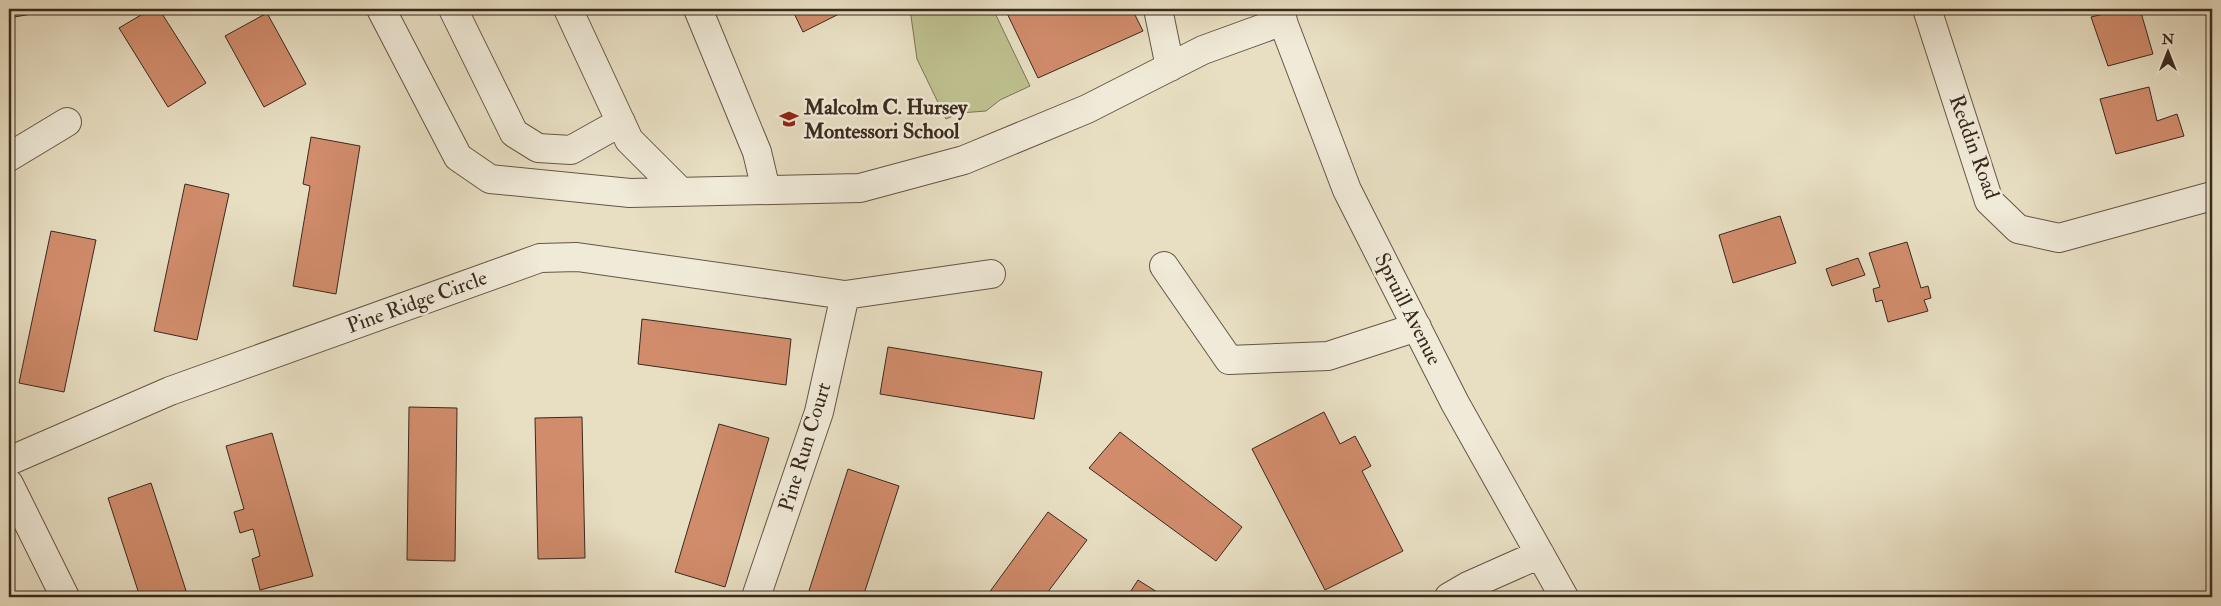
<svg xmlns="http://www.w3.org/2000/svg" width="2221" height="606" viewBox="0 0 2221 606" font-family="'IM FELL Double Pica',serif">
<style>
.green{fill:#bec08f;stroke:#7c7456}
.building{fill:#d18c6c;stroke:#39291d}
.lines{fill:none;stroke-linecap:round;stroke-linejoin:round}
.minor-casing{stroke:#655646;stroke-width:30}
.minor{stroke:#f0ead8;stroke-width:28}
.labels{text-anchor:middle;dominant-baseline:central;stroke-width:5;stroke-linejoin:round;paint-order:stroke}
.poi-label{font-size:21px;font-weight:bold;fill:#39291d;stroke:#f0ead8;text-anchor:start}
.street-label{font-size:21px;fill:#39291d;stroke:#f0ead8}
</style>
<rect width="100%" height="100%" fill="#e8dfc3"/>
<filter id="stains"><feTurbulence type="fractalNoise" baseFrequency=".004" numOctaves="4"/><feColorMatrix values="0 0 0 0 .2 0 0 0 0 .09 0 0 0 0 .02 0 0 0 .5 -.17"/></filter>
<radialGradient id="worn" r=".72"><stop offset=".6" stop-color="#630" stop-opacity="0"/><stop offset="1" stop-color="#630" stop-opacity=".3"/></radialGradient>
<!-- green -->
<path class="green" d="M910 9H993L1030 86 1000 100 986 111 960 113 946 119 917 59Z"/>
<!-- building -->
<path class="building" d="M9 9H59L9 18Z
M151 9H159L206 83 168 107 119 28Z
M787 9H849L803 32 792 9 787 11Z
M1005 9H1132L1143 31 1038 78Z
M2124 9H2140L2153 54 2108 66 2091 17Z
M267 13 306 84 264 107 225 36Z
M2149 87 2157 121 2177 114 2184 136 2116 154 2100 99Z
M311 137 360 146 336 294 293 286 310 186 303 184Z
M185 184 229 194 197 340 154 331Z
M1780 216 1796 263 1733 283 1719 235Z
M51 231 96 240 64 392 19 383Z
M1907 242 1921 288 1928 286 1931 298 1924 300 1928 311 1888 322 1882 300 1876 302 1873 289 1880 287 1869 253Z
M1858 258 1865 275 1832 286 1826 269Z
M642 319 791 339 786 385 638 364Z
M888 347 1042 372 1034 419 880 394Z
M409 407 457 408 455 561 407 560Z
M1324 412 1340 444 1355 436 1371 466 1362 471 1403 551 1325 590 1252 449Z
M582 417 585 558 538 559 535 418Z
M719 424 769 438 725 587 675 572Z
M1120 432 1242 527 1216 561 1089 468Z
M272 433 313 576 260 590 252 559 260 556 253 529 240 533 234 512 244 509 226 446Z
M848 469 899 486 863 597H807Z
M151 483 170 541 188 597H140L108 498Z
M1048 512 1087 540 1044 597H986Z
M1138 580 1165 597H1127Z"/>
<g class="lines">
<!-- minor casing -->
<g class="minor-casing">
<path id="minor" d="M381 9 458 157 490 179 630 193 860 188 964 160 1087 109 1203 50 1283 21
M453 9 514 133 538 148 571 150 621 122
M568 9 629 140 681 192
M698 9 757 152 766 190
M1158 9 1170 67
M1278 9 1347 190 1455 403 1564 597
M1927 9 1989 201 2018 229 2059 238 2212 196
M9 157 67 122
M1164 266 1229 360 1328 356 1417 327
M9 461 170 391 540 258 577 257 845 295 991 274
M9 484 65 597
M756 597 819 412 845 295
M1449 597 1468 586 1540 554"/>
</g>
<!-- minor -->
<use href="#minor" class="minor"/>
</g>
<!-- icons -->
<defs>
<g id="school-bare" transform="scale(1.5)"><path d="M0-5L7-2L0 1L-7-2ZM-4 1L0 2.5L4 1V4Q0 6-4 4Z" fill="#8f2418" stroke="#f0ead8" stroke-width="2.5" paint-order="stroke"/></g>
</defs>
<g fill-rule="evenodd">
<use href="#school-bare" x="789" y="119"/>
</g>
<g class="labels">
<!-- poi labels -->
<g class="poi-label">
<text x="804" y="107">Malcolm C. Hursey<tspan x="804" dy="24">Montessori School</tspan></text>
</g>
<!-- street labels -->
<g class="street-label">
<text transform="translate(1974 147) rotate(70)">Reddin Road</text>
<text transform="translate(417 302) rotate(-20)">Pine Ridge Circle</text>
<text transform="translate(1408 309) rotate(63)">Spruill Avenue</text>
<text transform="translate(805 447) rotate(-73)">Pine Run Court</text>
</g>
</g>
<!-- margin -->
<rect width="2221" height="606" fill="none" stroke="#e8dfc3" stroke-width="30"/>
<rect x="10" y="10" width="2201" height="586" fill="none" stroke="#39291d" stroke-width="2.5"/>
<rect x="15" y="15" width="2191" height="576" fill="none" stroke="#39291d"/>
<!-- north arrow -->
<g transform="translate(2168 52)" stroke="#f0ead8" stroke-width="4" paint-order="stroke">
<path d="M0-4L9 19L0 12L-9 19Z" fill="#39291d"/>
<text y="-8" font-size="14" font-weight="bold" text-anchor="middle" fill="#39291d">N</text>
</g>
<rect width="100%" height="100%" filter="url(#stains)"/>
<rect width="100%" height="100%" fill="url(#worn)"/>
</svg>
